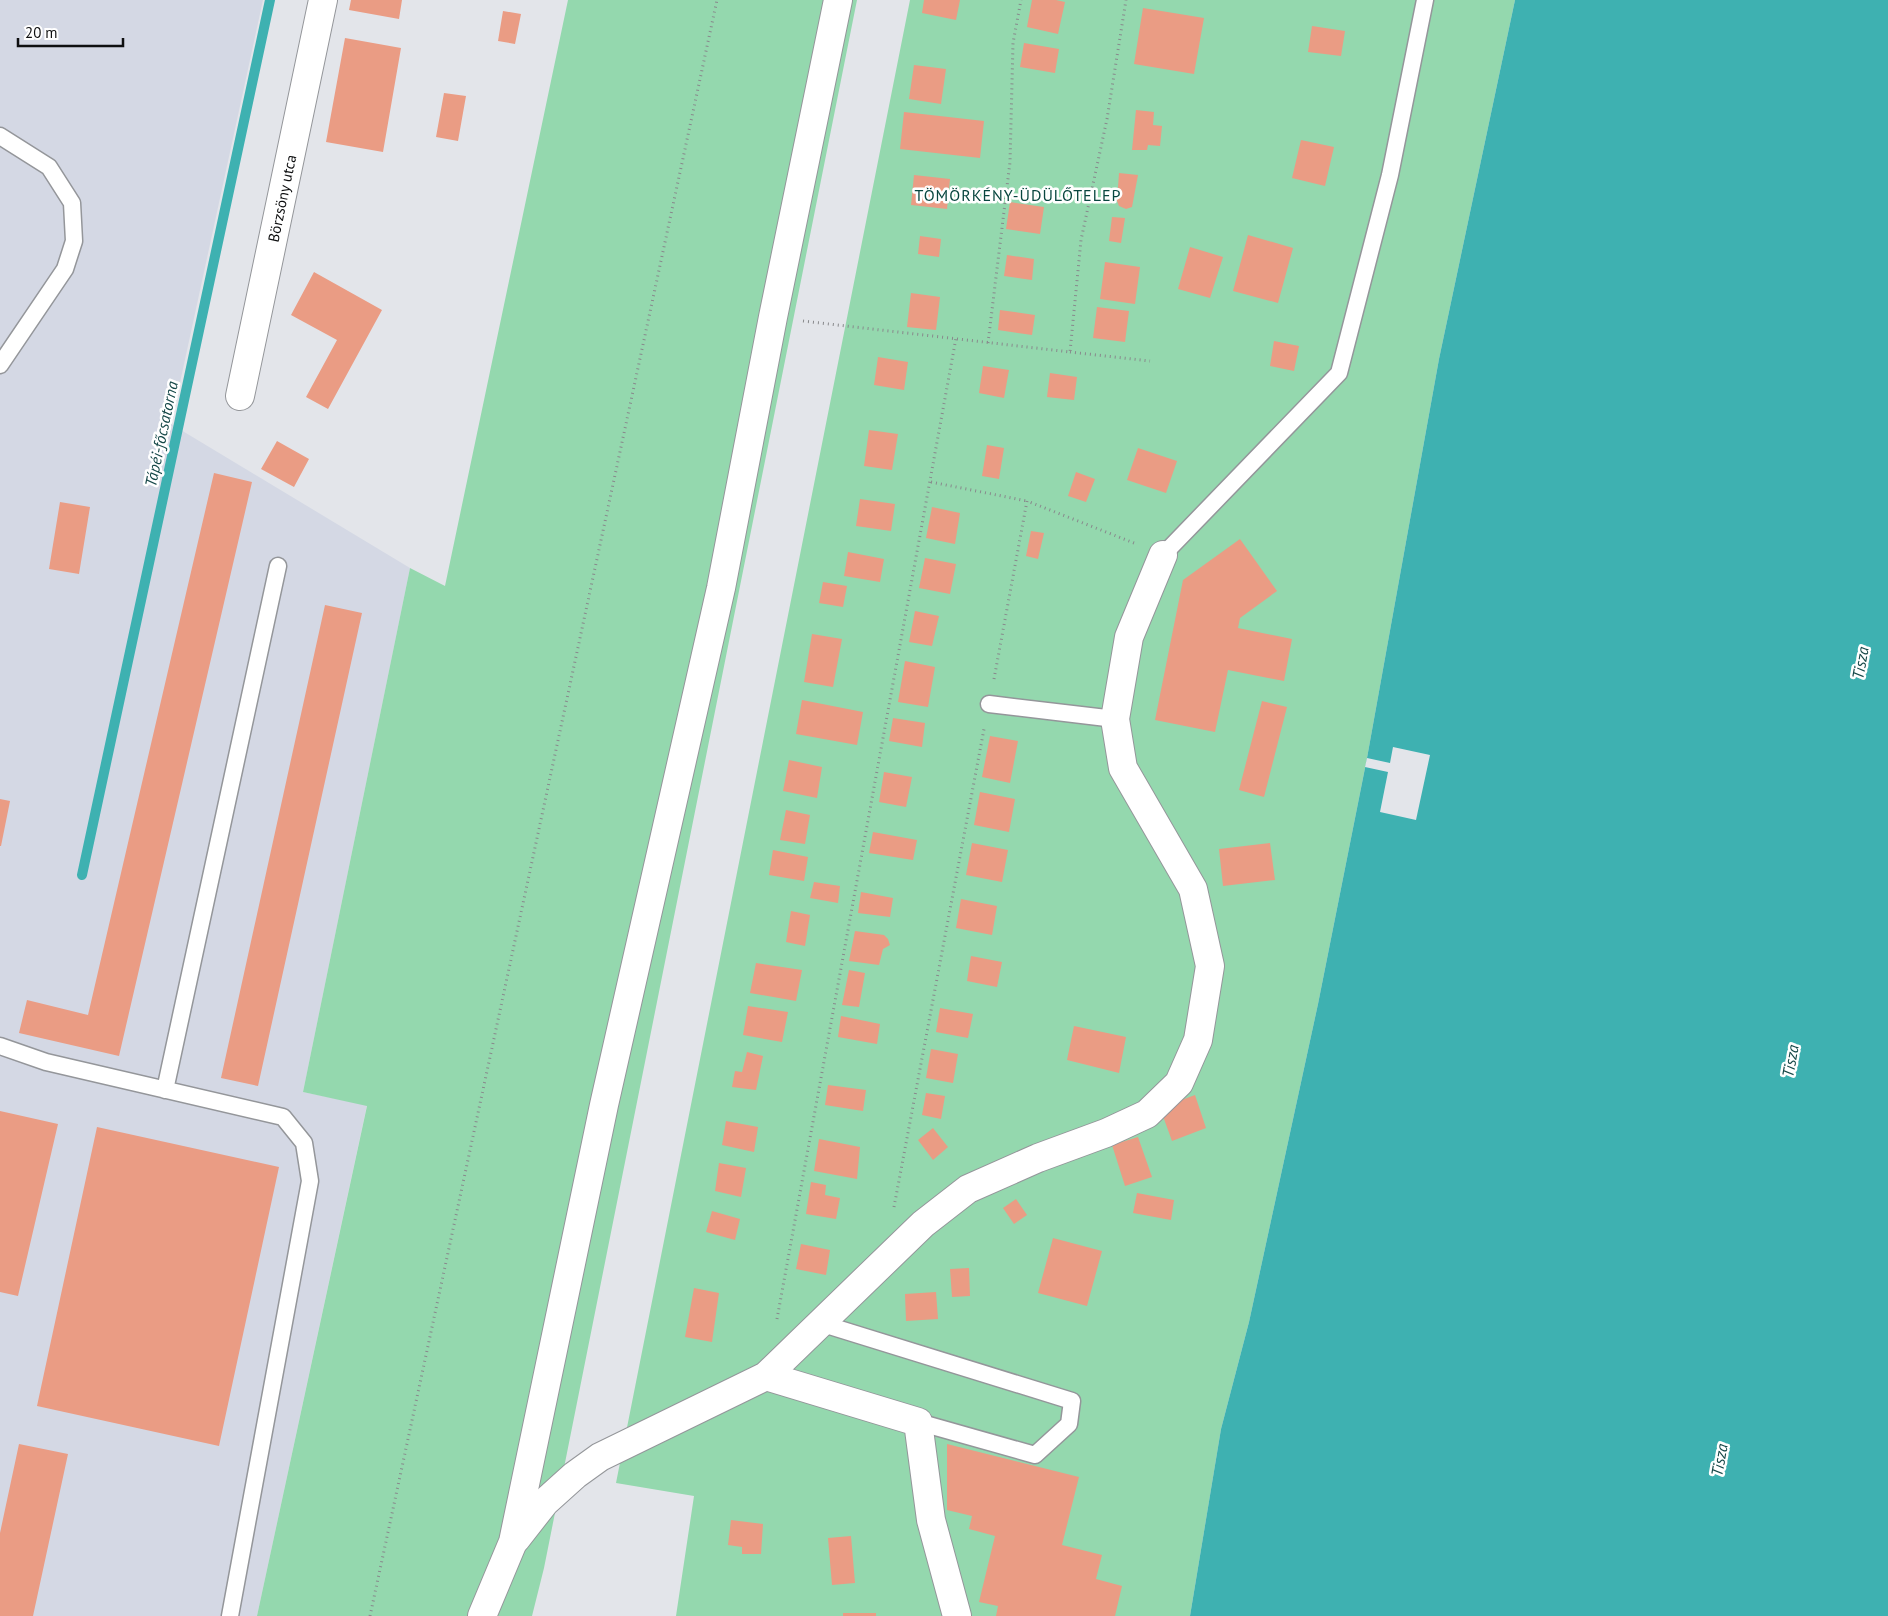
<svg xmlns="http://www.w3.org/2000/svg" width="1888" height="1616" viewBox="0 0 1888 1616" font-family="'PT Sans',sans-serif">
<style>
.built{fill:#d4d8e4}
.green{fill:#94d8ae}
.water{fill:#3eb1b1}
.pier{fill:#e3e5ea}
.lines{fill:none;stroke-linecap:round;stroke-linejoin:round}
.stream{stroke:#3eb1b1;stroke-width:10}
.building{fill:#ea9c84}
.service-casing{stroke:#94969a;stroke-width:19}
.minor-casing{stroke:#94969a;stroke-width:30}
.path{stroke:#88898c;stroke-width:3;stroke-dasharray:1 4;stroke-linecap:butt}
.service{stroke:#fff;stroke-width:16}
.minor{stroke:#fff;stroke-width:28}
.labels{text-anchor:middle;dominant-baseline:central;stroke-width:5;stroke-linejoin:round;paint-order:stroke}
.street-label{font-size:15px;fill:#0e0f10;stroke:#fff}
.neighbourhood-label{font-size:16px;letter-spacing:1px;fill:#08463f;stroke:#fff}
.water-label{font-size:16px;font-style:italic;fill:#164848;stroke:#fff}
</style>
<rect width="100%" height="100%" fill="#e3e5ea"/>
<!-- built -->
<path class="built" d="M0 0H263L171 424 410 568 303 1092 367 1105 257 1616H0Z"/>
<!-- green -->
<path class="green" d="M568 0H857L544 1568 532 1616H257L367 1106 303 1092 410 568 445 586Z
M910 0H1515L1439 359 1367 758 1318 1004 1249 1322 1221 1429 1190 1616H676L694 1496 616 1483Z"/>
<!-- water -->
<path class="water" d="M1515 0H1888V1616H1190L1221 1429 1249 1322 1318 1004 1367 758 1439 359Z"/>
<!-- pier -->
<path class="pier" d="M1393 747 1430 755 1416 820 1380 812 1388 772 1365 767 1367 758 1390 763Z"/>
<g class="lines">
<!-- stream -->
<path class="stream" d="M82 875 270 0"/>
</g>
<!-- building -->
<path class="building" d="M351 0H402L399 19 349 10Z
M924 0H960L956 20 922 13Z
M1032 0H1056L1065 2 1058 34 1027 27Z
M1143 8 1204 18 1194 74 1134 64Z
M503 11 521 14 515 44 498 41Z
M1312 26 1345 31 1341 56 1308 52Z
M345 38 401 48 383 152 326 142Z
M1024 43 1059 49 1055 73 1020 67Z
M914 65 946 69 941 104 909 99Z
M444 93 466 96 458 141 436 137Z
M1136 110 1154 112 1153 125 1162 126 1160 146 1148 145 1147 150H1132Z
M904 112 984 121 980 158 900 149Z
M1301 140 1334 147 1325 186 1292 178Z
M1119 173 1138 175 1132 207 1126 209 1119 206 1117 201Z
M914 175 950 179 947 209 911 205Z
M1010 202 1044 207 1040 234 1006 229Z
M1112 217 1125 218 1121 243 1109 241Z
M1248 235 1293 248 1278 303 1233 291Z
M920 236 941 239 939 257 918 254Z
M1190 247 1223 257 1210 298 1178 289Z
M1007 255 1034 259 1032 280 1004 276Z
M1105 262 1140 267 1135 304 1100 299Z
M314 272 382 310 328 409 306 397 337 340 291 315Z
M911 293 940 297 936 330 907 327Z
M1097 307 1129 311 1125 342 1093 338Z
M1000 310 1035 315 1032 335 998 330Z
M1274 341 1299 346 1294 371 1270 366Z
M878 357 908 362 904 390 874 385Z
M983 366 1009 370 1004 398 979 393Z
M1050 373 1077 377 1074 400 1047 397Z
M869 430 898 434 892 470 864 466Z
M277 441 309 459 294 487 261 469Z
M987 445 1004 448 999 479 982 476Z
M1138 448 1177 461 1166 493 1127 480Z
M1076 472 1095 479 1086 502 1068 496Z
M214 473 252 482 119 1056 19 1033 27 1000 88 1015Z
M860 499 895 504 891 531 856 526Z
M60 502 90 507 79 574 49 569Z
M932 507 960 513 955 544 926 538Z
M1031 531 1044 533 1038 559 1026 556Z
M1240 539 1277 591 1240 618 1238 628 1292 639 1284 681 1228 670 1215 732 1155 720 1183 580Z
M848 552 884 559 880 582 844 576Z
M925 558 956 564 950 594 919 588Z
M823 582 847 586 843 607 819 603Z
M325 605 362 613 258 1086 221 1078Z
M915 611 939 616 932 646 909 642Z
M812 634 842 639 833 687 804 682Z
M905 661 935 667 928 707 898 702Z
M802 700 863 712 857 745 796 734Z
M1262 701 1287 707 1264 797 1239 790Z
M893 718 925 723 922 747 889 741Z
M990 736 1018 741 1010 783 982 777Z
M789 760 822 767 817 798 783 791Z
M884 772 912 777 906 807 879 802Z
M980 792 1015 799 1009 832 974 825Z
M0 799 10 801 1 846H0Z
M786 810 810 815 805 844 780 840Z
M873 832 917 840 913 860 869 853Z
M972 843 1008 850 1002 882 966 875Z
M1270 843 1275 880 1223 886 1219 849Z
M773 850 808 857 804 881 769 875Z
M814 882 840 886 838 903 810 898Z
M861 892 893 898 890 917 858 913Z
M961 899 997 906 992 935 956 928Z
M791 911 810 915 805 946 786 942Z
M855 931 884 935 888 939 890 945 883 949 879 965 849 961Z
M971 956 1002 962 997 987 967 981Z
M756 963 802 970 796 1001 750 993Z
M849 970 865 973 859 1007 842 1005Z
M748 1006 788 1012 782 1042 743 1035Z
M940 1008 973 1014 968 1038 936 1032Z
M841 1016 880 1024 877 1044 838 1037Z
M1074 1026 1126 1037 1119 1073 1067 1060Z
M931 1049 958 1054 953 1083 926 1078Z
M747 1052 763 1056 756 1090 732 1087 735 1071 742 1072Z
M828 1085 866 1090 863 1111 825 1105Z
M926 1093 945 1096 941 1119 922 1115Z
M1195 1095 1206 1128 1172 1141 1160 1108Z
M0 1111 58 1124 18 1296 0 1292Z
M726 1121 758 1127 754 1152 722 1145Z
M97 1127 279 1167 219 1446 37 1406Z
M933 1128 948 1147 933 1160 918 1140Z
M1138 1137 1152 1177 1125 1186 1112 1145Z
M819 1139 860 1147 857 1179 814 1171Z
M719 1163 746 1168 741 1197 715 1191Z
M811 1182 826 1185 825 1195 840 1198 836 1219 806 1214Z
M1137 1193 1174 1200 1171 1220 1133 1213Z
M1016 1199 1027 1215 1014 1224 1003 1208Z
M712 1211 740 1219 735 1240 706 1232Z
M1053 1238 1102 1251 1087 1306 1038 1293Z
M801 1244 830 1250 826 1275 796 1269Z
M969 1268 970 1296 952 1297 950 1269Z
M694 1288 719 1293 712 1342 685 1337Z
M936 1292 938 1319 906 1321 905 1294Z
M19 1444 68 1454 33 1616H0V1533Z
M947 1444 1079 1477 1062 1545 1102 1555 1096 1579 1122 1586 1115 1616H996L998 1606 979 1602 995 1536 969 1529 972 1516 947 1510Z
M731 1520 763 1524 761 1554H742V1547L728 1545Z
M851 1536 855 1583 832 1585 828 1538Z
M843 1613H876V1616H843Z"/>
<g class="lines">
<!-- service casing -->
<g class="service-casing">
<path id="service" d="M0 136 49 167 72 203 74 241 65 269 0 365
M1163 555 1339 373 1390 175 1425 0
M989 704 1115 719
M0 1046 46 1062 283 1117 304 1143 310 1181 230 1616
M165 1090 278 566
M820 1323 1072 1401 1069 1424 1035 1455 918 1422"/>
</g>
<!-- minor casing -->
<g class="minor-casing">
<g id="minor">
<path id="s1" d="M240 396 323 0"/>
<path d="M766 1376 918 1422 931 1520 957 1616"/>
<path d="M516 1539 545 1502 575 1475 600 1457 766 1376 923 1224 968 1189 1038 1158 1106 1133 1147 1114 1179 1083 1198 1040 1210 966 1193 889 1123 768 1115 719 1129 637 1163 555"/>
<path d="M482 1616 513 1542 604 1105 721 588 773 317 838 0"/>
</g>
</g>
<!-- path -->
<path class="path" d="M803 321 1070 352 1081 240 1107 119 1126 0
M988 343 1010 162 1013 43 1021 0
M1070 352 1150 361
M931 482 1027 501
M994 679 1027 501 1134 543
M894 1207 984 729
M777 1319 956 338
M370 1616 717 0"/>
<!-- service -->
<use href="#service" class="service"/>
<!-- minor -->
<use href="#minor" class="minor"/>
</g>
<g class="labels">
<!-- street labels -->
<g class="street-label">
<text stroke="none"><textPath href="#s1" startOffset="202">Börzsöny utca</textPath></text>
</g>
<!-- neighbourhood labels -->
<g class="neighbourhood-label">
<text x="1018" y="195">TÖMÖRKÉNY-ÜDÜLŐTELEP</text>
</g>
<!-- water labels -->
<g class="water-label">
<text transform="translate(161 434) rotate(-78)">Tápéi-főcsatorna</text>
<text transform="translate(1860 663) rotate(-80)">Tisza</text>
<text transform="translate(1790 1061) rotate(-80)">Tisza</text>
<text transform="translate(1719 1460) rotate(-80)">Tisza</text>
</g>
</g>
<!-- scale -->
<path d="M18 38v8h105v-8" fill="none" stroke="#0e0f10" stroke-width="2.5"/>
<text x="25" y="38" font-size="15" fill="#0e0f10" stroke="#ffffff" stroke-width="4" paint-order="stroke">20 m</text>
</svg>
